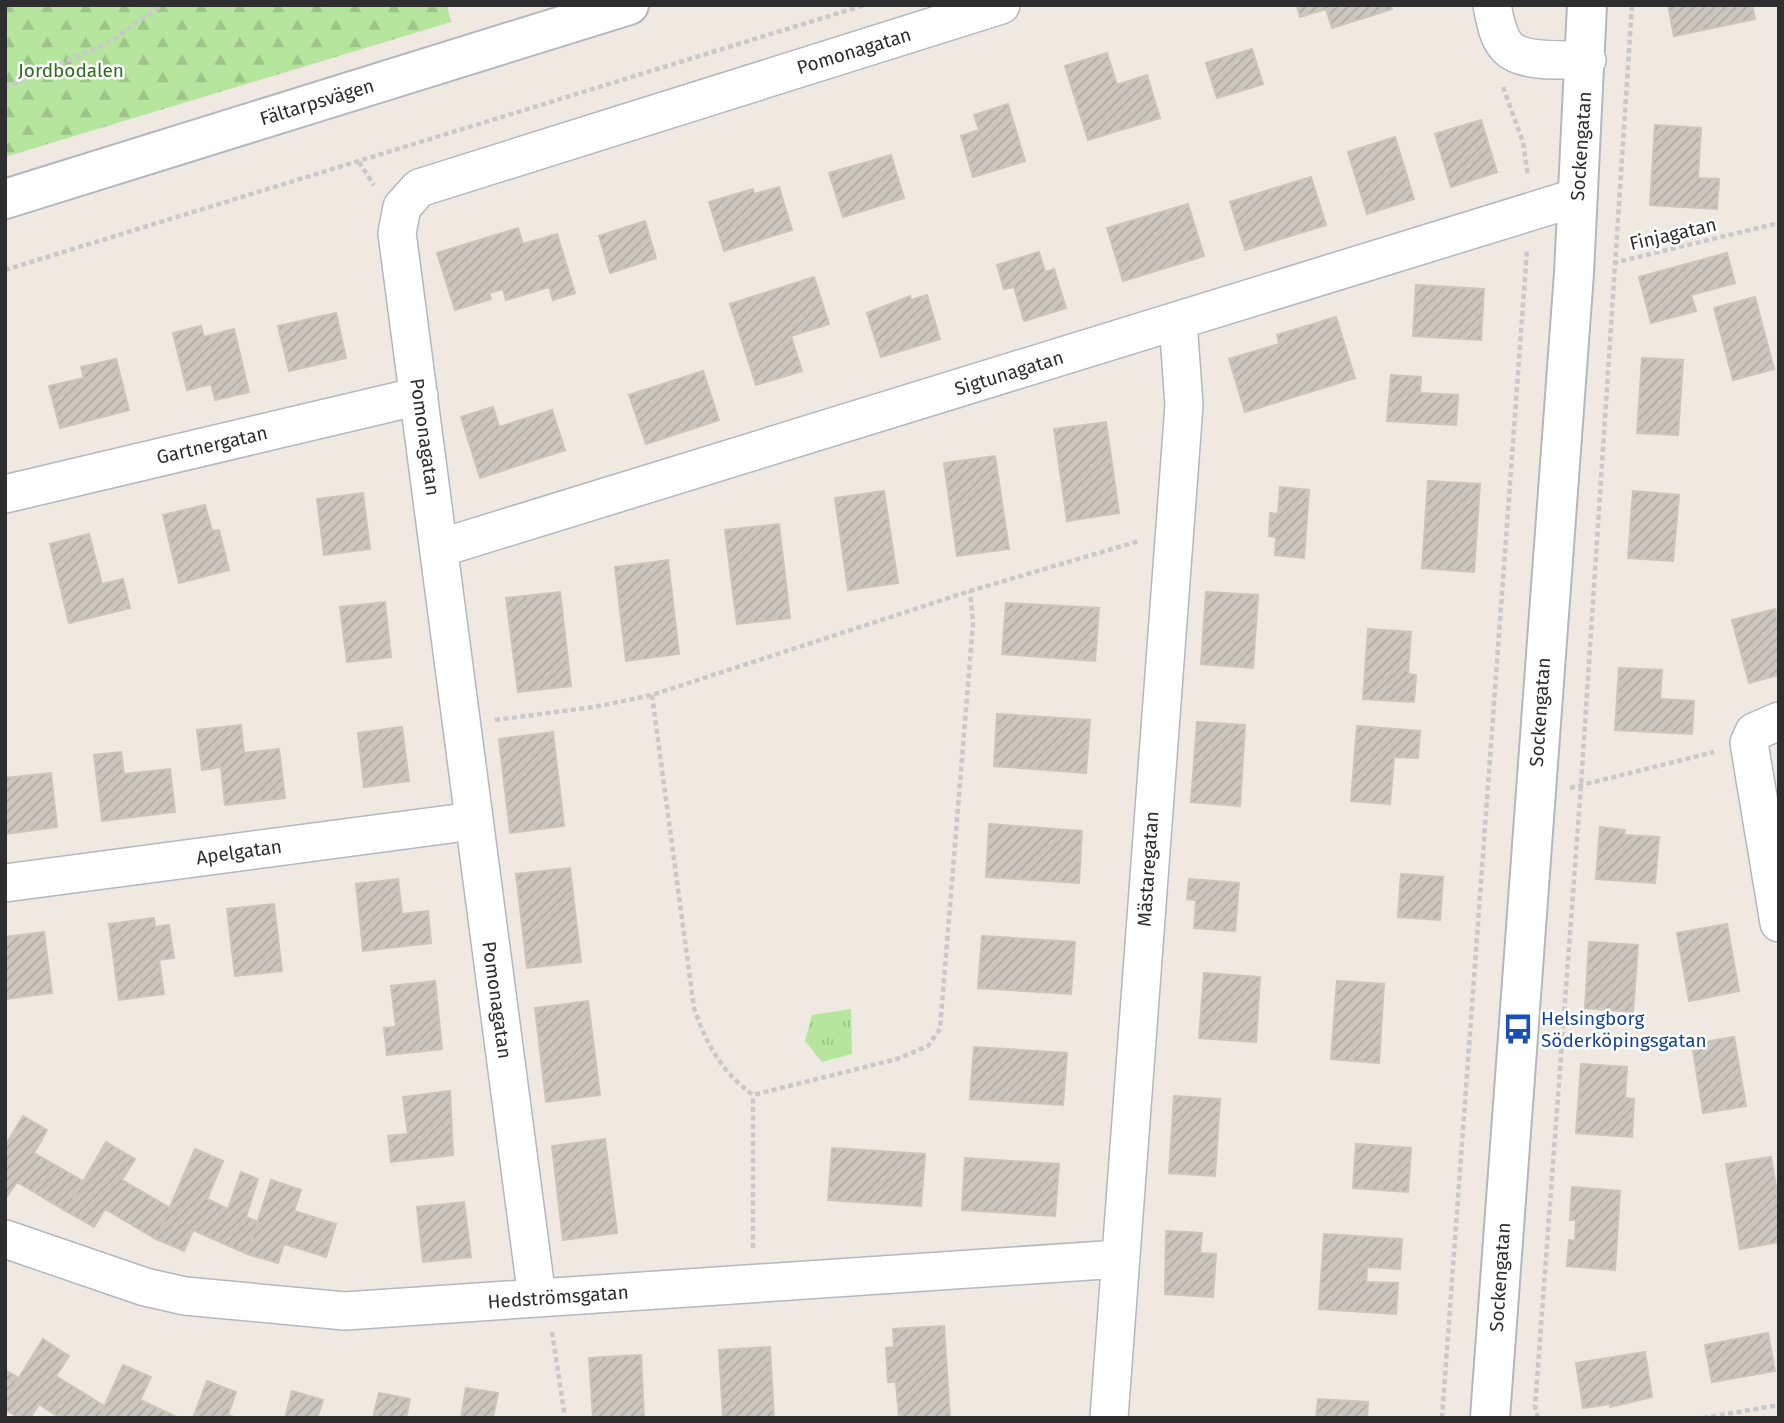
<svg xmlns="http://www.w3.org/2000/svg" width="1784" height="1423" viewBox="0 0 1784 1423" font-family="'Fira Sans',sans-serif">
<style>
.forest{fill:url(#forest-firs)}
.park{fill:url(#park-tufts)}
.building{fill:url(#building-hatch);stroke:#cbc5ba;stroke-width:2}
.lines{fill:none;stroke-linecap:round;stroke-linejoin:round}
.street-casing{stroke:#b4b7c1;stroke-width:40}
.secondary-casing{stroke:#b4b7c1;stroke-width:42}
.path{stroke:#c9c9c9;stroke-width:4.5;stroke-dasharray:5 3.5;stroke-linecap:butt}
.street{stroke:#fff;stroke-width:37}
.secondary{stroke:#fff;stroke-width:38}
.labels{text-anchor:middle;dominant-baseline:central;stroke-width:5;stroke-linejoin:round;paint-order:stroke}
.street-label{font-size:19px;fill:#2e2e2e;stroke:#fff}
.park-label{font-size:19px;fill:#2c6e1b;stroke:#fff}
.transit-label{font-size:19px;fill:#164399;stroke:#fff;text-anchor:start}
</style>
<defs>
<pattern id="forest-firs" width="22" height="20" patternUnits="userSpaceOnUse" patternTransform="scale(1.75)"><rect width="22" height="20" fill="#b6e59e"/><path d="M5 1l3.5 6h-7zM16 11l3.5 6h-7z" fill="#9dc588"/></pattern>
<pattern id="park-tufts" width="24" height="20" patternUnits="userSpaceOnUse" patternTransform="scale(1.75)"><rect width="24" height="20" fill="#b6e59e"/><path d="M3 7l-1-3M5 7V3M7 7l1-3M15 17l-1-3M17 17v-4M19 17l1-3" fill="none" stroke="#9dc588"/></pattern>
<pattern id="building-hatch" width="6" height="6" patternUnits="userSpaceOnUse" patternTransform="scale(1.75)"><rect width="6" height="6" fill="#cbc7bf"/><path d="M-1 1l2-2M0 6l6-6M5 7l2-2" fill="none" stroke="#afaba4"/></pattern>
</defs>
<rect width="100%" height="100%" fill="#efe9e1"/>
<!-- forest -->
<path class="forest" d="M5 5H447L451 22 5 157Z"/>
<!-- park -->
<path class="park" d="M851 1009 852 1054 822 1062 805 1041 812 1015Z"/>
<!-- building -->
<path class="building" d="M1297 5H1391L1392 9 1332 28 1326 9 1300 17Z
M1668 5H1752L1755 19 1674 36Z
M1252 49 1263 84 1217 98 1206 63Z
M1107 53 1117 85 1147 75 1160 118 1088 140 1065 66Z
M1008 104 1025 161 973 177 961 136 979 130 974 115Z
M1481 120 1497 172 1451 187 1435 134Z
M1655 125 1701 128 1698 178 1719 179 1717 209 1650 205Z
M1395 137 1414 199 1367 214 1348 152Z
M891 155 904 198 843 217 829 173Z
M1311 177 1326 225 1245 250 1230 202Z
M779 187 792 230 724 251 709 202 753 189 754 194Z
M1188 204 1204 256 1123 281 1107 228Z
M645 221 656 258 610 273 599 236Z
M518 228 523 244 557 234 575 293 553 300 549 287 506 300 503 289 489 293 491 299 455 310 437 253Z
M1039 252 1045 272 1054 269 1066 308 1024 321 1014 287 1004 289 997 265Z
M1727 253 1735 283 1691 295 1696 311 1651 323 1639 277Z
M814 277 829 324 791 336 802 371 756 385 730 304Z
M1416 285 1484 289 1481 340 1413 336Z
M927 295 940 339 881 357 867 313 910 296 911 300Z
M1755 297 1774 369 1733 380 1714 308Z
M336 313 346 358 289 371 278 326Z
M1336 317 1355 378 1245 412 1229 359 1279 344 1277 335Z
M201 326 204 337 234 329 249 392 215 400 211 384 187 390 173 333Z
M1642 358 1683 360 1678 435 1637 433Z
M116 359 129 410 60 428 49 386 84 378 81 367Z
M703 371 719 420 646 444 629 395Z
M1391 375 1421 377 1420 393 1458 395 1456 425 1387 421Z
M493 407 499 427 552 410 565 450 480 478 461 417Z
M1106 422 1119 513 1067 521 1054 429Z
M995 456 1009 549 957 556 944 463Z
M1428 481 1480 484 1474 572 1422 568Z
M1280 487 1309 490 1304 558 1275 555 1276 537 1269 536 1270 513 1278 514Z
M884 491 898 583 848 590 835 498Z
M1633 491 1679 495 1673 561 1628 558Z
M363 493 370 549 324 555 317 499Z
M205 505 212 531 219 530 229 570 179 583 163 515Z
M779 524 790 618 737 624 725 530Z
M89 534 102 584 123 579 130 608 69 623 50 544Z
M668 560 679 654 626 661 615 567Z
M560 592 571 686 518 692 506 598Z
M1206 592 1258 595 1253 668 1201 664Z
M385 602 391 657 347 662 340 607Z
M1006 603 1099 608 1095 661 1002 654Z
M1775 609 1779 623V675L1749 683 1732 620Z
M1368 629 1411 632 1408 674 1416 675 1414 702 1363 699Z
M1619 668 1662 670 1660 699 1694 701 1692 734 1615 730Z
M997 714 1090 720 1086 773 994 766Z
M1197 722 1245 725 1240 806 1191 802Z
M241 725 244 753 279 749 285 798 225 805 221 767 202 770 197 730Z
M1357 726 1420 731 1418 758 1394 757 1390 804 1351 801Z
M402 727 409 781 364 787 358 733Z
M553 732 564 826 510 833 499 739Z
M121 752 124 774 170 769 175 812 102 821 94 755Z
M51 773 57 827 5 834V778Z
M989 824 1082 831 1079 883 986 877Z
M1600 827 1625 830 1624 835 1659 837 1655 883 1596 879Z
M570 868 581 962 527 968 516 874Z
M1401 874 1443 877 1440 920 1398 917Z
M398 879 402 914 428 911 431 943 363 951 356 884Z
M1189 879 1239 883 1235 931 1194 928 1196 900 1187 899Z
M274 904 282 971 235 976 227 909Z
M154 918 155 927 169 925 174 958 159 960 164 994 119 1000 109 924Z
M1727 924 1739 991 1689 1001 1677 933Z
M44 932 52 993 5 999V937Z
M982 936 1075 942 1071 994 978 988Z
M1589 942 1638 945 1633 1012 1585 1008Z
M1204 973 1260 977 1256 1042 1199 1038Z
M435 981 442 1049 387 1055 384 1028 396 1027 391 986Z
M1337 981 1384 984 1379 1063 1331 1059Z
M588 1001 600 1095 546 1102 535 1008Z
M1734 1037 1746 1106 1703 1113 1692 1044Z
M974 1047 1067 1053 1063 1105 970 1099Z
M1581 1064 1627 1067 1625 1098 1634 1099 1632 1137 1576 1133Z
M450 1091 453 1155 391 1162 388 1136 408 1134 403 1097Z
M1174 1096 1220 1099 1215 1176 1169 1173Z
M23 1116 47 1130 34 1153 83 1181 66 1211 17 1182 5 1199V1146Z
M605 1139 617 1233 563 1240 552 1146Z
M106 1142 135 1159 122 1180 170 1208 156 1239 105 1209 94 1227 66 1211Z
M1356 1144 1411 1148 1408 1192 1353 1188Z
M832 1148 925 1154 921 1206 828 1200Z
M195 1149 223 1161 207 1199 228 1209 241 1172 258 1179 246 1217 258 1222 247 1254 193 1230 184 1251 156 1239Z
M1771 1157 1779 1204V1242L1740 1249 1726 1164Z
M965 1158 1059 1164 1055 1216 962 1210Z
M271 1180 301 1190 294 1211 336 1224 326 1257 284 1244 278 1263 247 1254Z
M1572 1187 1620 1191 1615 1270 1567 1266 1569 1240 1575 1241 1576 1220H1570Z
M464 1202 471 1257 423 1262 417 1207Z
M1166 1231 1202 1233 1200 1253 1216 1254 1213 1297 1165 1294Z
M1324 1234 1402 1239 1400 1269 1367 1267 1366 1282 1398 1283 1396 1314 1319 1309Z
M944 1326 950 1418H899L896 1382H888L886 1348 894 1347 893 1329Z
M1768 1333 1775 1371 1712 1382 1705 1345Z
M43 1339 69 1356 56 1376 104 1406 99 1418H60L39 1404 30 1418H19L5 1409V1400Z
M770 1347 774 1418H723L719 1350Z
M1645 1352 1652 1397 1610 1407V1404L1583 1408 1576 1363Z
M641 1355 644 1418H593L589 1358Z
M123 1365 151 1377 140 1400 179 1418H99Z
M5 1370 19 1378 5 1400Z
M207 1381 236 1392 228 1415 237 1418H193Z
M466 1388 498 1393 493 1417 498 1418H461Z
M292 1391 323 1400 317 1418H285Z
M379 1393 410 1399 406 1418H373Z
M1318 1399 1368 1402 1367 1418H1316Z"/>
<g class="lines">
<!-- street casing -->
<g class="street-casing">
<path id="street" d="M1492 5C1495 19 1497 36 1507 47 1522 64 1565 59 1587 60
M5 494 419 396
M440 548 1578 197
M1779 721 1754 732 1749 743 1779 923
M5 883 473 821
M5 1239 145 1287 185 1296 345 1311 1119 1259
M537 1298 397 233 402 207 419 188 1001 5
M1109 1418 1184 405 1178 321"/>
</g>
<!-- secondary casing -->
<g class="secondary-casing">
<path id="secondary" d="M5 199 629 5
M1490 1418 1574 273 1587 5"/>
</g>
<!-- path -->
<path class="path" d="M1503 87 1523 142 1528 176
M5 88 106 44 162 5
M359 162 374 185
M1613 263 1779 223
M5 270 865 5
M652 695 694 1008C706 1044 722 1072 753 1095L897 1059 928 1046 940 1029 973 623 970 591
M495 720 594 707 652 695 970 591 1139 541
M1570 788 1714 752
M753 1248V1095
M552 1332 565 1418
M1442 1418 1527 250
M1538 1418 1535 1407 1581 785 1632 5
M1703 1418 1779 1405"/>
<!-- street -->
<use href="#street" class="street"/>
<!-- secondary -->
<use href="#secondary" class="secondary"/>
</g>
<!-- icons -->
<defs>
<g id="bus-bare" transform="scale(2.415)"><path d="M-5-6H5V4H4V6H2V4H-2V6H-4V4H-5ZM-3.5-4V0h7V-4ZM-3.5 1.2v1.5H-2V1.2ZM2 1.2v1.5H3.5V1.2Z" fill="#1a4fb4" stroke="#fff" stroke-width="2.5" paint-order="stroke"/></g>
</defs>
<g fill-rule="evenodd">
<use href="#bus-bare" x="1518" y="1029"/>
</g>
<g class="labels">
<!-- street labels -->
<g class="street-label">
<text transform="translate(854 51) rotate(-17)">Pomonagatan</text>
<text transform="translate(317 102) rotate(-17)">Fältarpsvägen</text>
<text transform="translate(1581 146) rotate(-86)">Sockengatan</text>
<text transform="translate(1673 234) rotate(-13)">Finjagatan</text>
<text transform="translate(1009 373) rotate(-17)">Sigtunagatan</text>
<text transform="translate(425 437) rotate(82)">Pomonagatan</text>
<text transform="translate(212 445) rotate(-13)">Gartnergatan</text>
<text transform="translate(1540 712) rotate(-86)">Sockengatan</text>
<text transform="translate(239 852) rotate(-8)">Apelgatan</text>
<text transform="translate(1148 869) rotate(-86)">Mästaregatan</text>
<text transform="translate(497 1000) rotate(82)">Pomonagatan</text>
<text transform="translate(1500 1277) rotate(-86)">Sockengatan</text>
<text transform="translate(558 1297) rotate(-4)">Hedströmsgatan</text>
</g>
<!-- park labels -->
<g class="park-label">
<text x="71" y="70">Jordbodalen</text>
</g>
<!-- transit labels -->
<g class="transit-label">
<text x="1541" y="1018">Helsingborg<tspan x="1541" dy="22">Söderköpingsgatan</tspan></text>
</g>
</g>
<!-- border -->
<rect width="1784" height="1423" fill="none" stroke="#2e2e2e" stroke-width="14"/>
</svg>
